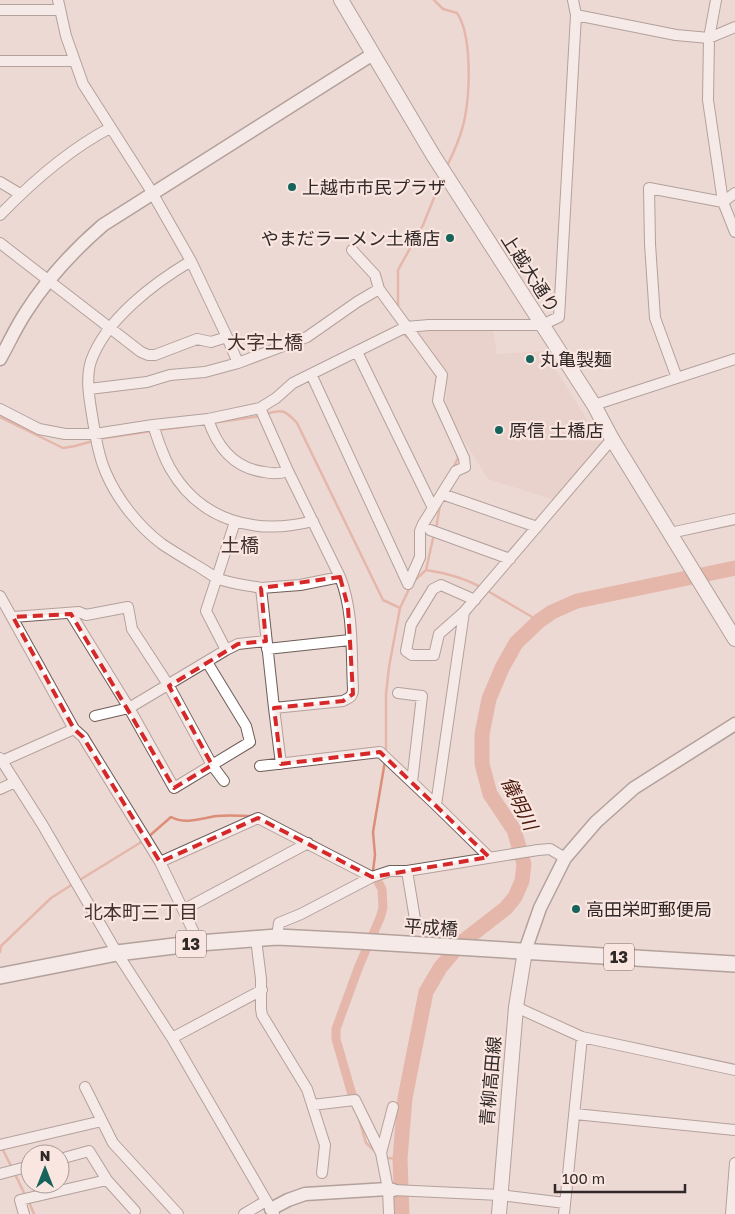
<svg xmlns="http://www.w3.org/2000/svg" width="735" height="1214" viewBox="0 0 735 1214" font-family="'Golos Text','Noto Sans JP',sans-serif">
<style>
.built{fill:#e4c9c2}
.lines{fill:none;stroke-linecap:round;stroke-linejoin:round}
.stream{stroke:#dc8e78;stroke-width:2.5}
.canal{stroke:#dc8e78;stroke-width:9}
.river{stroke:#dc8e78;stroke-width:15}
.minor-casing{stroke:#6e5d58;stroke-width:12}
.tertiary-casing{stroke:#6e5d58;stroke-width:15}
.secondary-casing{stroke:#6e5d58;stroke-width:16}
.primary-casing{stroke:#6e5d58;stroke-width:18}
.minor{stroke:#fff;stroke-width:10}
.tertiary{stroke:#fff;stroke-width:12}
.secondary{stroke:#fff;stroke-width:14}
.primary{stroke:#fff;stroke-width:15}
.marked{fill:none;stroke:#d62828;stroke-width:4;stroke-dasharray:10 6;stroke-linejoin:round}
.poi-dot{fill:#16635c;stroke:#fae6e1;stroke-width:2}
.labels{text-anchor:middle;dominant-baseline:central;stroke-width:4.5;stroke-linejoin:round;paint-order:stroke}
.shield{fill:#fae6e1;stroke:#6d625f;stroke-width:1}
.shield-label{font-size:16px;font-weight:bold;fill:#302927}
.poi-label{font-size:18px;fill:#302927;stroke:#fae6e1;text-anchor:start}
.street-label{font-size:18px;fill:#302927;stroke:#fae6e1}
.neighbourhood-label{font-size:19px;fill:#42332f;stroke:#fae6e1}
.water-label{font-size:19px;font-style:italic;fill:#481709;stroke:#fae6e1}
</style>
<rect width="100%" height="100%" fill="#edd9d4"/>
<!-- built -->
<path class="built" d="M493 329 497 354 544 351 603 445 554 500 488 479 447 413 446 405 447 375 414 333 415 331Z"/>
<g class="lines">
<!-- stream -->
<path class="stream" d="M434 0 443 9 457 13C472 35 470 90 465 117 462 134 454 152 446 168
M398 310V270L423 225 442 178
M401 332 410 339
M266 414C283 409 285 410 297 423L383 600 400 608
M0 417 63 448 75 446 93 441
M212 423 261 416
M157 430 191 426
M98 439 152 431
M453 468 458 458V455
M436 529 440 505
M426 570C446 573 465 578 482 588
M415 580 426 570 434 534
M486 590 539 621
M386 753V694L389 667 400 608 410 587
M147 838 171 817C186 825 201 818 217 816 229 815 241 816 253 816
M374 873 373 871 375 855 373 832 385 761
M78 881 143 841
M0 952 1 946 51 898 73 884
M359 1119 366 1143 375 1151
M2 1148 12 1168
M388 1158 400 1159
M14 1172 26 1197
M29 1202 34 1214"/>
<!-- canal -->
<path class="canal" d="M353 1098 336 1039V1029L359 966 380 918 383 908 382 889 377 880"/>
<!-- river -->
<path class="river" d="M402 1214 400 1159 405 1098 426 992 440 968 461 943 506 908 515 897 522 881 524 864 514 830 490 794 482 764V734L489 699 502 668 516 643 539 621 552 612 577 601 735 568"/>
<!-- minor casing -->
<g class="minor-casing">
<path id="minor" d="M58 0 66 36 83 84 150 189 191 261 227 337 238 363 307 337 357 302 379 289 442 375 438 401 464 458 465 467 456 471 433 508
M716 0 709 38 708 100 723 202 735 232
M0 10H59
M576 15 676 35 709 38 735 27
M0 61H74
M0 182 20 194
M0 215C33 181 68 150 110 128
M0 243 141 352 148 355H155L197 339 211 342 227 337
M352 250 375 275 379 289
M191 261C154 283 106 319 91 361 85 380 90 402 93 421 96 439 99 457 106 473 117 499 139 527 162 544 172 551 183 557 194 564 202 568 209 574 217 578 230 584 247 585 261 588
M357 352 433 508 423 524 420 531V557L408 584
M311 374 408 584
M677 378 655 318 650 244 649 188 723 202 735 193
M89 389 147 382 170 375 205 372 238 363
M594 405 735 359
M260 408 288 471 340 577C354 612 351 652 353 689 353 697 349 698 343 701L274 708 261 588 300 585 340 577
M0 409 39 429 65 434H95L153 425 208 419 260 408 276 398 293 383 406 327 429 325H542L559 317 576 15 573 0
M208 419C217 447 234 468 264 472 273 474 280 474 288 471
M153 425C158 440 162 454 170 468 200 521 256 536 313 521
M442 494 537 527
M235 522 206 611 226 650 238 644 266 641
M430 530 510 559
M670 533 735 519
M0 596 74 729 83 737 160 862 199 943
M464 612 439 634 434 655H412L406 651 411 625 433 589 441 585 475 600
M71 614 129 708 174 788 250 742 246 726 207 662
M13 617 79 612 86 615 128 607 132 629 169 686 212 765 224 781
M267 649 350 640
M398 693 422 696 412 782
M274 708 281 764
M95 716 129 708 226 650
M0 758 42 824 117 953 172 1038 274 1214
M2 761 74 729
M260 766 380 752 436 805 489 857
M0 789 15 782
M436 805 464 612 612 439
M160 862 258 818 372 877
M407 871 416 925
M183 910 308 843
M277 937 279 923 301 914 372 877 390 871H407L538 850 550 849 565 858
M256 939 261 979V1009L262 1015 307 1089 325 1145 322 1173
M516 1007 582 1037 735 1070
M172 1038 262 990
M85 1087 113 1143 178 1214
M312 1105 355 1100 381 1153 388 1189 389 1214
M575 1114 735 1130
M0 1145 102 1121
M381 1153 393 1107
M60 1159 89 1151 107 1180 135 1211
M0 1174 30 1166
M393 1190 500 1195 565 1203
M24 1214 20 1200 107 1180
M244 1214 266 1201
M564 1214 582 1037
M731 1214 735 1163"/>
</g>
<!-- tertiary casing -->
<g class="tertiary-casing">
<path id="tertiary" d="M0 359C9 343 16 327 26 312 47 279 73 251 103 225L373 54
M525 951 540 908 565 858 596 822 634 788 735 724
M271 1209 288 1200 305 1194 388 1189 393 1190"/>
</g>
<!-- secondary casing -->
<g class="secondary-casing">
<path id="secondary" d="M341 0 433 155 594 405 612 439 735 639
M499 1214 516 1007 525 951"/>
</g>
<!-- primary casing -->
<g class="primary-casing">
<path id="primary" d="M0 976 117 953 199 943 277 937 357 941 735 964"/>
</g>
<!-- minor -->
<use href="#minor" class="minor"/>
<!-- tertiary -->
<use href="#tertiary" class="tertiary"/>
<!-- secondary -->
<use href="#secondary" class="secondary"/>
<!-- primary -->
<use href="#primary" class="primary"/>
</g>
<!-- marked area -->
<path d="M0 0H735V1214H0ZM340 577 348 607 353 694 343 701 274 708 281 764 380 752 489 857 372 877 258 818 160 862 83 737 74 729 13 617 71 614 174 788 212 765 169 686 238 644 266 641 261 588Z" fill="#edd9d4" fill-opacity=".55" fill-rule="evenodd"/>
<path class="marked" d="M340 577 348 607 353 694 343 701 274 708 281 764 380 752 489 857 372 877 258 818 160 862 83 737 74 729 13 617 71 614 174 788 212 765 169 686 238 644 266 641 261 588Z"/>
<!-- markers -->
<g class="poi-dot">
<circle cx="292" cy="187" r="5"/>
<circle cx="450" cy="238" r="5"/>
<circle cx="530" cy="359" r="5"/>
<circle cx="499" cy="430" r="5"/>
<circle cx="576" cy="909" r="5"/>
</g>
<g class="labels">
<!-- shield labels -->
<g class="shield">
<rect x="176" y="930.5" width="30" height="27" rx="4"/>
<rect x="604" y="943.5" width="30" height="27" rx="4"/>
</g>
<g class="shield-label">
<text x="191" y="944">13</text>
<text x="619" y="957">13</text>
</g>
<!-- poi labels -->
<g class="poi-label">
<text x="302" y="187">上越市市民プラザ</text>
<text x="440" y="238" text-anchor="end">やまだラーメン土橋店</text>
<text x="540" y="359">丸亀製麺</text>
<text x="509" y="430">原信 土橋店</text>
<text x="586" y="909">高田栄町郵便局</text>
</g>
<!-- street labels -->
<g class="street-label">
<text transform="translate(531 273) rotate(57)">上越大通り</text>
<text transform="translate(431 927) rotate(4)">平成橋</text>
<text transform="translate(490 1081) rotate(-85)">青柳高田線</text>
</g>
<!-- neighbourhood labels -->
<g class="neighbourhood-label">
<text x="265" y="341">大字土橋</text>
<text x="240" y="544">土橋</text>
<text x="141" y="911">北本町三丁目</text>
</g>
<!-- water labels -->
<g class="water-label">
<text transform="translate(520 803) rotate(64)">儀明川</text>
</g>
</g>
<!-- north arrow -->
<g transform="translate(45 1169)"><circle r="24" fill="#fae6e1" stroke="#a99a97"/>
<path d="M0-4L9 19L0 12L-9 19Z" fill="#16635c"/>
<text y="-8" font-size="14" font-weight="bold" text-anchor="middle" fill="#302927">N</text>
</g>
<!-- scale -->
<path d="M555 1184v8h130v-8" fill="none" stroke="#302927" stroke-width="2.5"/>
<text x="562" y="1184" font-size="15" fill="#302927" stroke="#fae6e1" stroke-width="4" paint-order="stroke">100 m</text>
</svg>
